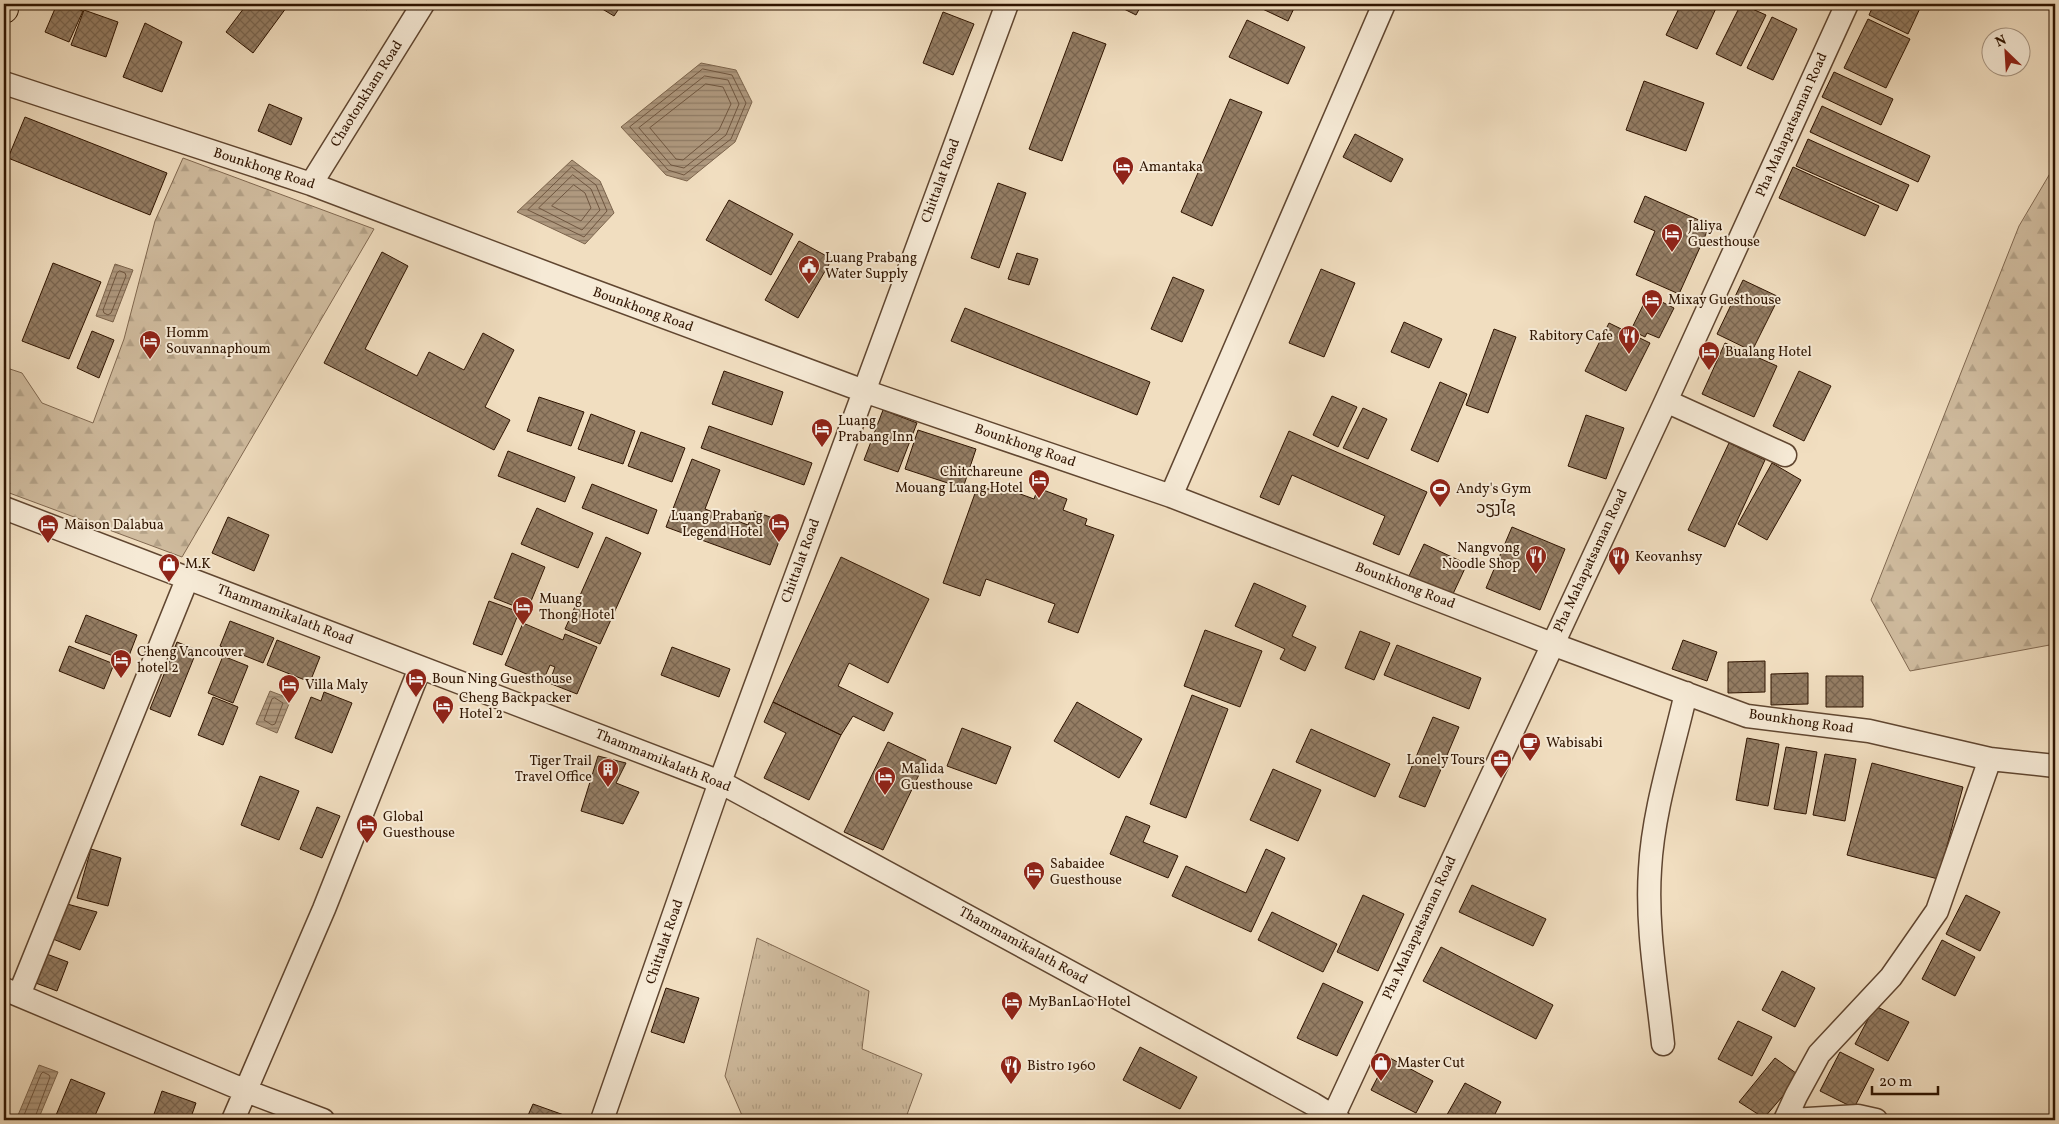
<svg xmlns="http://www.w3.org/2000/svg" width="2059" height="1124" viewBox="0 0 2059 1124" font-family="Vollkorn,'Noto Sans Lao',serif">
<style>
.grass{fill:url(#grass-tufts);stroke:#806850}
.forest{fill:url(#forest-firs);stroke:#806850}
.water{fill:url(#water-rules);stroke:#7c644c}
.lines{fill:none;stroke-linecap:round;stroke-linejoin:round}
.shore{stroke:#6f5640;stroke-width:1}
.building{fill:url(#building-cross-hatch);stroke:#2f1400}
.minor-casing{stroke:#604630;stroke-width:25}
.major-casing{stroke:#2f1400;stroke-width:30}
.minor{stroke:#f6ead6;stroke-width:22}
.major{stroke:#f1dec0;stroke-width:28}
.labels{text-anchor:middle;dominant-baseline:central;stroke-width:4;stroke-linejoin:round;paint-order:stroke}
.street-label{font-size:14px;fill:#2f1400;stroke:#f6ead6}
.poi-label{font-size:14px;fill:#2f1400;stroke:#f6ead6;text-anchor:start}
.quarter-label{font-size:16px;fill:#2f1400;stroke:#f6ead6}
</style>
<defs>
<pattern id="grass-tufts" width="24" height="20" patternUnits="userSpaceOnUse" patternTransform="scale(1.25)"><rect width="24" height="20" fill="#d0bc9f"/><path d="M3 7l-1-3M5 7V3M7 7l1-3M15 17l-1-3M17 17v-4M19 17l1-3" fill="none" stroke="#b3a187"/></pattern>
<pattern id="forest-firs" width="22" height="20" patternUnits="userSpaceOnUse" patternTransform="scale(1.25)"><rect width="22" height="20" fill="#d0bc9f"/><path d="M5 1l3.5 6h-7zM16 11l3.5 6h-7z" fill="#b3a187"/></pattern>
<pattern id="water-rules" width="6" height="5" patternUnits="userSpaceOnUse" patternTransform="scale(1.25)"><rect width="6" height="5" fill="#af997f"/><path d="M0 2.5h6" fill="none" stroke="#8f7c66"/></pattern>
<pattern id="building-cross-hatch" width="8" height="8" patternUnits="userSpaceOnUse" patternTransform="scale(1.25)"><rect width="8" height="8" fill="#947d64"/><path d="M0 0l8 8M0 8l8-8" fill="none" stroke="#796550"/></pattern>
</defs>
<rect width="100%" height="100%" fill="#f1dec0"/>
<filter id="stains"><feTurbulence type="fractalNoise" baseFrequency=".004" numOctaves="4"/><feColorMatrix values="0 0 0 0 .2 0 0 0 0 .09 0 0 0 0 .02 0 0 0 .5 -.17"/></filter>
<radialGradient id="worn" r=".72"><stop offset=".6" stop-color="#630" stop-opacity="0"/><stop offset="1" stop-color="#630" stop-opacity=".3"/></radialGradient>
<!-- grass -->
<path class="grass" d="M757 938 869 991 862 1049 922 1074 905 1120H744L725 1076Z"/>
<!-- forest -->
<path class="forest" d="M183 158 374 229 182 557 4 491V367L22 373 42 403 93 423 124 339 155 221Z
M2055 165V644L1910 671 1871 600 2019 226Z"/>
<!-- water -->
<path class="water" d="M701 63 736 70 752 102 735 142 687 181 666 175 621 127Z
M572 160 600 181 614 213 585 244 517 212Z
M115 264 133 270 113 322 96 316Z
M270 691 291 699 277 733 256 724Z
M39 1065 58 1072 38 1120H16Z"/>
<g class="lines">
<!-- shore -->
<path class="shore" d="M703 69 732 75 746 103 731 139 684 175 668 170 630 127Z
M705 76 728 80 739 104 726 135 684 168 671 165 639 128Z
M706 84 723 87 731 104 719 130 683 160 676 159 650 128Z
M572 167 596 185 607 211 584 237 528 210Z
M573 175 591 189 600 210 582 230 539 208Z
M574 185 585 193 591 208 581 221 552 206Z
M120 271 125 273 126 276 111 313 108 315 104 313 103 310 117 273Z
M275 698 283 703 275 724 272 725 264 720 272 699Z
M22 1120 41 1074 43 1072 49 1075 50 1077 34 1120"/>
</g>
<!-- building -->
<path class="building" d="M57 4H65L83 11 69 42 45 32Z
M247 4H289L253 53 226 32Z
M359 4H372L367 10Z
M594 4H622L614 16Z
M1114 4H1142L1136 15Z
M1252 4H1296L1288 21Z
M1681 4H1718L1697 49 1666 35Z
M1741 4 1766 15 1741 66 1716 54Z
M1748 4H1763L1760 10Z
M1874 4H1922L1908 34 1869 15Z
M84 10 118 22 106 57 71 45Z
M943 12 974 24 953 75 923 63Z
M1772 17 1797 29 1773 80 1747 68Z
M1868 19 1910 39 1886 88 1844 68Z
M1247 20 1305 47 1288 84 1229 57Z
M145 23 182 42 162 92 123 77Z
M1073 32 1106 44 1062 161 1029 149Z
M1834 72 1893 99 1881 125 1822 97Z
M1644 81 1704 103 1686 151 1626 130Z
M1230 99 1262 112 1212 226 1181 212Z
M269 104 302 118 291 145 258 131Z
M1822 106 1930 156 1918 182 1810 132Z
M25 117 167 173 150 215 8 158Z
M1355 134 1403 159 1391 182 1343 157Z
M1808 139 1909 185 1897 211 1796 166Z
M1793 167 1879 206 1865 236 1779 198Z
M998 183 1026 193 999 268 971 258Z
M1645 196 1710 225 1679 294 1636 275 1655 231 1634 222Z
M729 200 793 234 771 275 706 240Z
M799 241 832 259 798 318 765 300Z
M382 252 408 266 365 349 417 376 429 352 464 370 483 333 514 350 485 407 510 420 494 450 324 363Z
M1017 253 1038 259 1029 285 1008 279Z
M53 263 101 282 69 359 22 341Z
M1321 269 1355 283 1324 357 1289 343Z
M1173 277 1204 290 1182 342 1151 329Z
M1743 280 1779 297 1752 351 1717 334Z
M1648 295 1674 308 1659 338 1647 333 1645 337 1631 330Z
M965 308 1150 382 1137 415 951 341Z
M1404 322 1442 339 1429 368 1391 352Z
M1609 323 1650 343 1626 391 1585 371Z
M1494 329 1516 337 1488 413 1466 405Z
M92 331 114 340 99 378 77 368Z
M1725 343 1777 366 1754 417 1702 394Z
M724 371 783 392 772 425 712 404Z
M1799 371 1831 386 1804 441 1773 426Z
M1440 382 1467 394 1438 462 1411 450Z
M1332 396 1357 407 1338 447 1313 435Z
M539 397 584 412 571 446 527 431Z
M1363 408 1387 419 1368 459 1343 448Z
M883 410 917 423 898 472 864 460Z
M591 414 635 431 623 464 578 449Z
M1586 415 1624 428 1606 479 1568 466Z
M709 426 812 463 804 485 701 448Z
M918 430 976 449 963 488 905 469Z
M1289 431 1427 492 1399 555 1373 544 1385 516 1292 475 1279 505 1260 497Z
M641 432 685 448 672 482 628 466Z
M1729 443 1765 460 1725 547 1688 530Z
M508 451 575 477 565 502 498 476Z
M692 459 720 470 705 509 748 525 754 511 786 523 770 565 666 527Z
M1772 463 1801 480 1767 540 1738 524Z
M592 484 657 510 648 534 582 508Z
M978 485 1002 494 1004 488 1034 499 1038 488 1067 499 1063 510 1087 519 1085 525 1114 535 1078 633 1048 622 1055 604 986 579 980 596 943 583Z
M537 508 593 533 578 568 521 544Z
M228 517 269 535 254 571 212 553Z
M1512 527 1565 549 1540 610 1486 588Z
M606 537 641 553 600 644 565 629Z
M1424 544 1467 564 1452 596 1409 576Z
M512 553 545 567 527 611 494 598Z
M841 557 929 599 888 683 849 663 838 686 893 713 884 731 853 716 841 735 773 702Z
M1254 583 1306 606 1292 636 1316 647 1305 671 1280 659 1285 649 1235 626Z
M489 601 519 612 502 655 473 644Z
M86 615 137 635 127 661 75 642Z
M230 621 274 638 263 663 220 646Z
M523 623 563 640 565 634 597 647 577 694 549 683 555 667 550 665 543 681 505 665Z
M1205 630 1262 651 1240 707 1184 686Z
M1360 631 1390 643 1374 680 1345 668Z
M277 640 320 657 310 682 267 665Z
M1683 640 1717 652 1707 681 1672 669Z
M177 642 197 650 170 717 150 709Z
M1397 645 1481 678 1469 709 1384 675Z
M69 646 114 664 104 689 59 671Z
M672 647 730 669 719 697 661 675Z
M223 656 248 666 233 703 208 693Z
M1765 661V692L1728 693V662Z
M1808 673V704L1771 705V674Z
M1826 676H1863V707H1826Z
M324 692 352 703 332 753 295 738 311 697 321 701Z
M1192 695 1228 709 1186 818 1150 804Z
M213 697 238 707 223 745 198 735Z
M773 702 841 735 809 800 764 778 786 733 764 722Z
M1077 702 1142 739 1119 778 1054 741Z
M1433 717 1459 727 1425 807 1399 797Z
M962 728 1011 747 996 784 947 766Z
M1311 729 1390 764 1375 797 1296 762Z
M1747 738 1779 744 1768 806 1736 800Z
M888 742 926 760 883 850 844 832Z
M1786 747 1817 752 1806 814 1774 809Z
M1825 754 1856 759 1845 821 1813 815Z
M598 756 626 763 616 783 639 792 623 824 581 811Z
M1872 763 1963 787 1938 879 1847 855Z
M1273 769 1321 790 1298 841 1250 820Z
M260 776 299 791 279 840 241 825Z
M317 807 340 816 322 858 300 849Z
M1126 816 1150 826 1143 842 1178 856 1168 878 1110 854Z
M91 849 121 858 108 906 77 898Z
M1266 849 1285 858 1251 932 1172 896 1186 866 1246 893Z
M1472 885 1546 919 1533 946 1459 912Z
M1363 895 1404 914 1378 971 1337 952Z
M1966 895 2000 912 1980 951 1946 934Z
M67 904 97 912 80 950 53 939Z
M1272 912 1337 944 1323 972 1258 940Z
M1942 940 1975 957 1955 996 1922 979Z
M1441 947 1553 1005 1536 1039 1423 981Z
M44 953 68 962 57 991 33 982Z
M1782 971 1815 988 1795 1027 1762 1010Z
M1323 983 1363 1002 1337 1056 1297 1038Z
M666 988 699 998 684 1043 651 1032Z
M1875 1006 1909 1022 1888 1061 1855 1044Z
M1738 1021 1772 1037 1752 1076 1718 1059Z
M1140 1047 1197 1077 1180 1109 1123 1080Z
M1840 1052 1874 1069 1854 1108 1820 1091Z
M1388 1057 1433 1081 1416 1113 1371 1090Z
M1775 1058 1800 1076 1764 1118 1739 1102Z
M71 1079 105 1093 93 1120H54Z
M1465 1083 1501 1102 1492 1120H1444Z
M162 1091 196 1103 190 1120H152Z
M533 1104 578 1120H526Z"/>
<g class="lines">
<!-- minor casing -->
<g class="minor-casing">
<path id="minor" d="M4 83 311 184 578 285 864 391 1171 496 1552 644 1747 716 1869 731 1990 759 2055 766
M311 184 423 4
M1666 401 1785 455
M1171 496 1384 4
M4 508 720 782 1313 1104 1339 1120
M4 989 246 1091 323 1120
M19 995 188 577
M1663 1044C1657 986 1646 927 1650 869 1653 811 1673 750 1686 693
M1333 1117 1666 401 1847 4
M233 1120 324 909 420 668
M602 1120 720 782 1007 4
M1785 1120 1796 1096 1819 1054 1891 977 1937 911 1990 759
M1791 1120 1858 1116 1876 1120"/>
</g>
<!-- major casing -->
<g class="major-casing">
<path id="major" d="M4 9V4"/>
</g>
<!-- minor -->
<use href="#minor" class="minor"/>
<!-- major -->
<use href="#major" class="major"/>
</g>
<!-- icons -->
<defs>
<g id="hotel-pin" transform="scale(1.125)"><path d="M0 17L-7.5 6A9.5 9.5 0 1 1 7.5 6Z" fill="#8f2418" stroke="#f6ead6"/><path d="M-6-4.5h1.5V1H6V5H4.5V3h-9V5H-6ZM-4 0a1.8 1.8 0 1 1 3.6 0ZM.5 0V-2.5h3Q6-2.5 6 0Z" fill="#fff"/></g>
<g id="civic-pin" transform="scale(1.125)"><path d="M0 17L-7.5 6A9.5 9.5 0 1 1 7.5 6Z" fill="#8f2418" stroke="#f6ead6"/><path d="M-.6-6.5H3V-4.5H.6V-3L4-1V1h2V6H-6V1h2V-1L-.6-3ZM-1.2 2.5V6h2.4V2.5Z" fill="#fff"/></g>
<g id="restaurant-pin" transform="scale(1.125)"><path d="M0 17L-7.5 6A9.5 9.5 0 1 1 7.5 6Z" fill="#8f2418" stroke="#f6ead6"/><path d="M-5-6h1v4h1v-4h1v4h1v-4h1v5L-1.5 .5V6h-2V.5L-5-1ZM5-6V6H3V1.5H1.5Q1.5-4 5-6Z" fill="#fff"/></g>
<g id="stadium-pin" transform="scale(1.125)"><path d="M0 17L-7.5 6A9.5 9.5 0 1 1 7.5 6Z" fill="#8f2418" stroke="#f6ead6"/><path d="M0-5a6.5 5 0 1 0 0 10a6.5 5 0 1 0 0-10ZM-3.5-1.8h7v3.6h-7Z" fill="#fff"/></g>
<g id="shop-pin" transform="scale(1.125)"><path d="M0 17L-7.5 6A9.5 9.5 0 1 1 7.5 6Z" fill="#8f2418" stroke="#f6ead6"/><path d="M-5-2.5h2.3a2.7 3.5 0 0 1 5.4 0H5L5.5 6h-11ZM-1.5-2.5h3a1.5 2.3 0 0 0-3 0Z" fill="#fff"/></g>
<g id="cafe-pin" transform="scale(1.125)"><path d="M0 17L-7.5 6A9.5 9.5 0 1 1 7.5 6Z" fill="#8f2418" stroke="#f6ead6"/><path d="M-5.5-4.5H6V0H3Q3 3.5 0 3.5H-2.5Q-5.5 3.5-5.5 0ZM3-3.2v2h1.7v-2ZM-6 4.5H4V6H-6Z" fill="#fff"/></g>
<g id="office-pin" transform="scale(1.125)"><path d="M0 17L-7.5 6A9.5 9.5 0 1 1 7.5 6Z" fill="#8f2418" stroke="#f6ead6"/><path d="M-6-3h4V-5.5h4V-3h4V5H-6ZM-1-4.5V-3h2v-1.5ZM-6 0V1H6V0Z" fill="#fff"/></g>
<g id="building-pin" transform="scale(1.125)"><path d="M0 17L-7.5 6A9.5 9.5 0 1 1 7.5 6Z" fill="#8f2418" stroke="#f6ead6"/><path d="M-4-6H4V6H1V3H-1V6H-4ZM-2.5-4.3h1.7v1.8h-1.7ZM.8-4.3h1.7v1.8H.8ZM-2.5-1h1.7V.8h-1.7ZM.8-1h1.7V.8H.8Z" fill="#fff"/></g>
</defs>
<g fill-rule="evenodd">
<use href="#hotel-pin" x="1123" y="167"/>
<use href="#hotel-pin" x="1672" y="234"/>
<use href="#civic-pin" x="809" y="266"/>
<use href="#hotel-pin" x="1652" y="300"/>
<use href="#restaurant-pin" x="1629" y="336"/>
<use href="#hotel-pin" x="150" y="341"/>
<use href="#hotel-pin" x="1709" y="352"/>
<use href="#hotel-pin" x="822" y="429"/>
<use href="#hotel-pin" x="1039" y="480"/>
<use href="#stadium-pin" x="1440" y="489"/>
<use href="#hotel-pin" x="779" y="524"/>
<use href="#hotel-pin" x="48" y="525"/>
<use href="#restaurant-pin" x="1536" y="556"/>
<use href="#restaurant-pin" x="1619" y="557"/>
<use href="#shop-pin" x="169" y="564"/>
<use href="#hotel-pin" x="523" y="607"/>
<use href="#hotel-pin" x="121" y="660"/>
<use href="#hotel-pin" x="416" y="679"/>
<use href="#hotel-pin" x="289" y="685"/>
<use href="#hotel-pin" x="443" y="706"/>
<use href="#cafe-pin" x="1530" y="743"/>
<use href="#office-pin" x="1501" y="760"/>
<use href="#building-pin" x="608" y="769"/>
<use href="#hotel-pin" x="885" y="777"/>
<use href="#hotel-pin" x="367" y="825"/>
<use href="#hotel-pin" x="1034" y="872"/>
<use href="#hotel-pin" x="1012" y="1002"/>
<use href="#shop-pin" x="1381" y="1063"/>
<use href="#restaurant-pin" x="1011" y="1066"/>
</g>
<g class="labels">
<!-- street labels -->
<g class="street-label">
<text transform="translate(367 94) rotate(-58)">Chaotonkham Road</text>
<text transform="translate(1792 125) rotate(-66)">Pha Mahapatsaman Road</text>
<text transform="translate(264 169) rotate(18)">Bounkhong Road</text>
<text transform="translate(941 181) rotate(-70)">Chittalat Road</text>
<text transform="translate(643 310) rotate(20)">Bounkhong Road</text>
<text transform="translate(1025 446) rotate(19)">Bounkhong Road</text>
<text transform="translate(801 561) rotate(-70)">Chittalat Road</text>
<text transform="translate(1591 561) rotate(-65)">Pha Mahapatsaman Road</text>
<text transform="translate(1405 586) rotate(21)">Bounkhong Road</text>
<text transform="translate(285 615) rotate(21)">Thammamikalath Road</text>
<text transform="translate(1801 722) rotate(8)">Bounkhong Road</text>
<text transform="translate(663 761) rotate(22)">Thammamikalath Road</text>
<text transform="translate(1420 928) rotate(-65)">Pha Mahapatsaman Road</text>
<text transform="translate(665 942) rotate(-71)">Chittalat Road</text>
<text transform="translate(1023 946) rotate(29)">Thammamikalath Road</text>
</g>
<!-- poi labels -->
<g class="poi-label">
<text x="1139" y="167">Amantaka</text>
<text x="1688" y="226">Jaliya<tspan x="1688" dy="16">Guesthouse</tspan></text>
<text x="825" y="258">Luang Prabang<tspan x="825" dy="16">Water Supply</tspan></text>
<text x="1668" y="300">Mixay Guesthouse</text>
<text x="166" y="333">Homm<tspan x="166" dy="16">Souvannaphoum</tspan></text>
<text x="1613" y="336" text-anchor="end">Rabitory Cafe</text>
<text x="1725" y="352">Bualang Hotel</text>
<text x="838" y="421">Luang<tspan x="838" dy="16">Prabang Inn</tspan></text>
<text x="1023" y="472" text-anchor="end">Chitchareune<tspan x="1023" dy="16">Mouang Luang Hotel</tspan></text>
<text x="1456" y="489">Andy's Gym</text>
<text x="763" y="516" text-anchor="end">Luang Prabang<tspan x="763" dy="16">Legend Hotel</tspan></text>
<text x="64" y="525">Maison Dalabua</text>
<text x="1520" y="548" text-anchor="end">Nangvong<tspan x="1520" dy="16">Noodle Shop</tspan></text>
<text x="1635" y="557">Keovanhsy</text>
<text x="185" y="564">M.K</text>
<text x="539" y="599">Muang<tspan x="539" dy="16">Thong Hotel</tspan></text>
<text x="137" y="652">Cheng Vancouver<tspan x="137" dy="16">hotel 2</tspan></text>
<text x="432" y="679">Boun Ning Guesthouse</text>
<text x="305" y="685">Villa Maly</text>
<text x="459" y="698">Cheng Backpacker<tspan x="459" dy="16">Hotel 2</tspan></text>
<text x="1546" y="743">Wabisabi</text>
<text x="1485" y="760" text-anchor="end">Lonely Tours</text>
<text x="592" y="761" text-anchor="end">Tiger Trail<tspan x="592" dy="16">Travel Office</tspan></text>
<text x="901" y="769">Malida<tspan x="901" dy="16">Guesthouse</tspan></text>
<text x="383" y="817">Global<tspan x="383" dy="16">Guesthouse</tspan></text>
<text x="1050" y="864">Sabaidee<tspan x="1050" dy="16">Guesthouse</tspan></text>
<text x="1028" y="1002">MyBanLao Hotel</text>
<text x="1397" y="1063">Master Cut</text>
<text x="1027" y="1066">Bistro 1960</text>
</g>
<!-- quarter labels -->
<g class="quarter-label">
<text x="1496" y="509">ວຽງໄຊ</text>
</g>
</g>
<!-- margin -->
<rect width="2059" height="1124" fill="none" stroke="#f1dec0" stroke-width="20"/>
<rect x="5" y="5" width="2049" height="1114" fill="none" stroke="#2f1400" stroke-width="2.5"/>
<rect x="10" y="10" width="2039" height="1104" fill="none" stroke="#2f1400"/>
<!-- north arrow -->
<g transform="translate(2006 52) rotate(335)"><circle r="24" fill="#f6ead6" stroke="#a69480"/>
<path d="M0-4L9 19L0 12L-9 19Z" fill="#8f2418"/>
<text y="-8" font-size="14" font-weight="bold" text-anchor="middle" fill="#2f1400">N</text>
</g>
<!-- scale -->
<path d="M1872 1086v8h66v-8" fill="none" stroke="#2f1400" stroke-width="2.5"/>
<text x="1879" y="1086" font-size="15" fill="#2f1400" stroke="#f6ead6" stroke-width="4" paint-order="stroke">20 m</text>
<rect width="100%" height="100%" filter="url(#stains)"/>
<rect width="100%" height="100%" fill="url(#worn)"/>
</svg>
